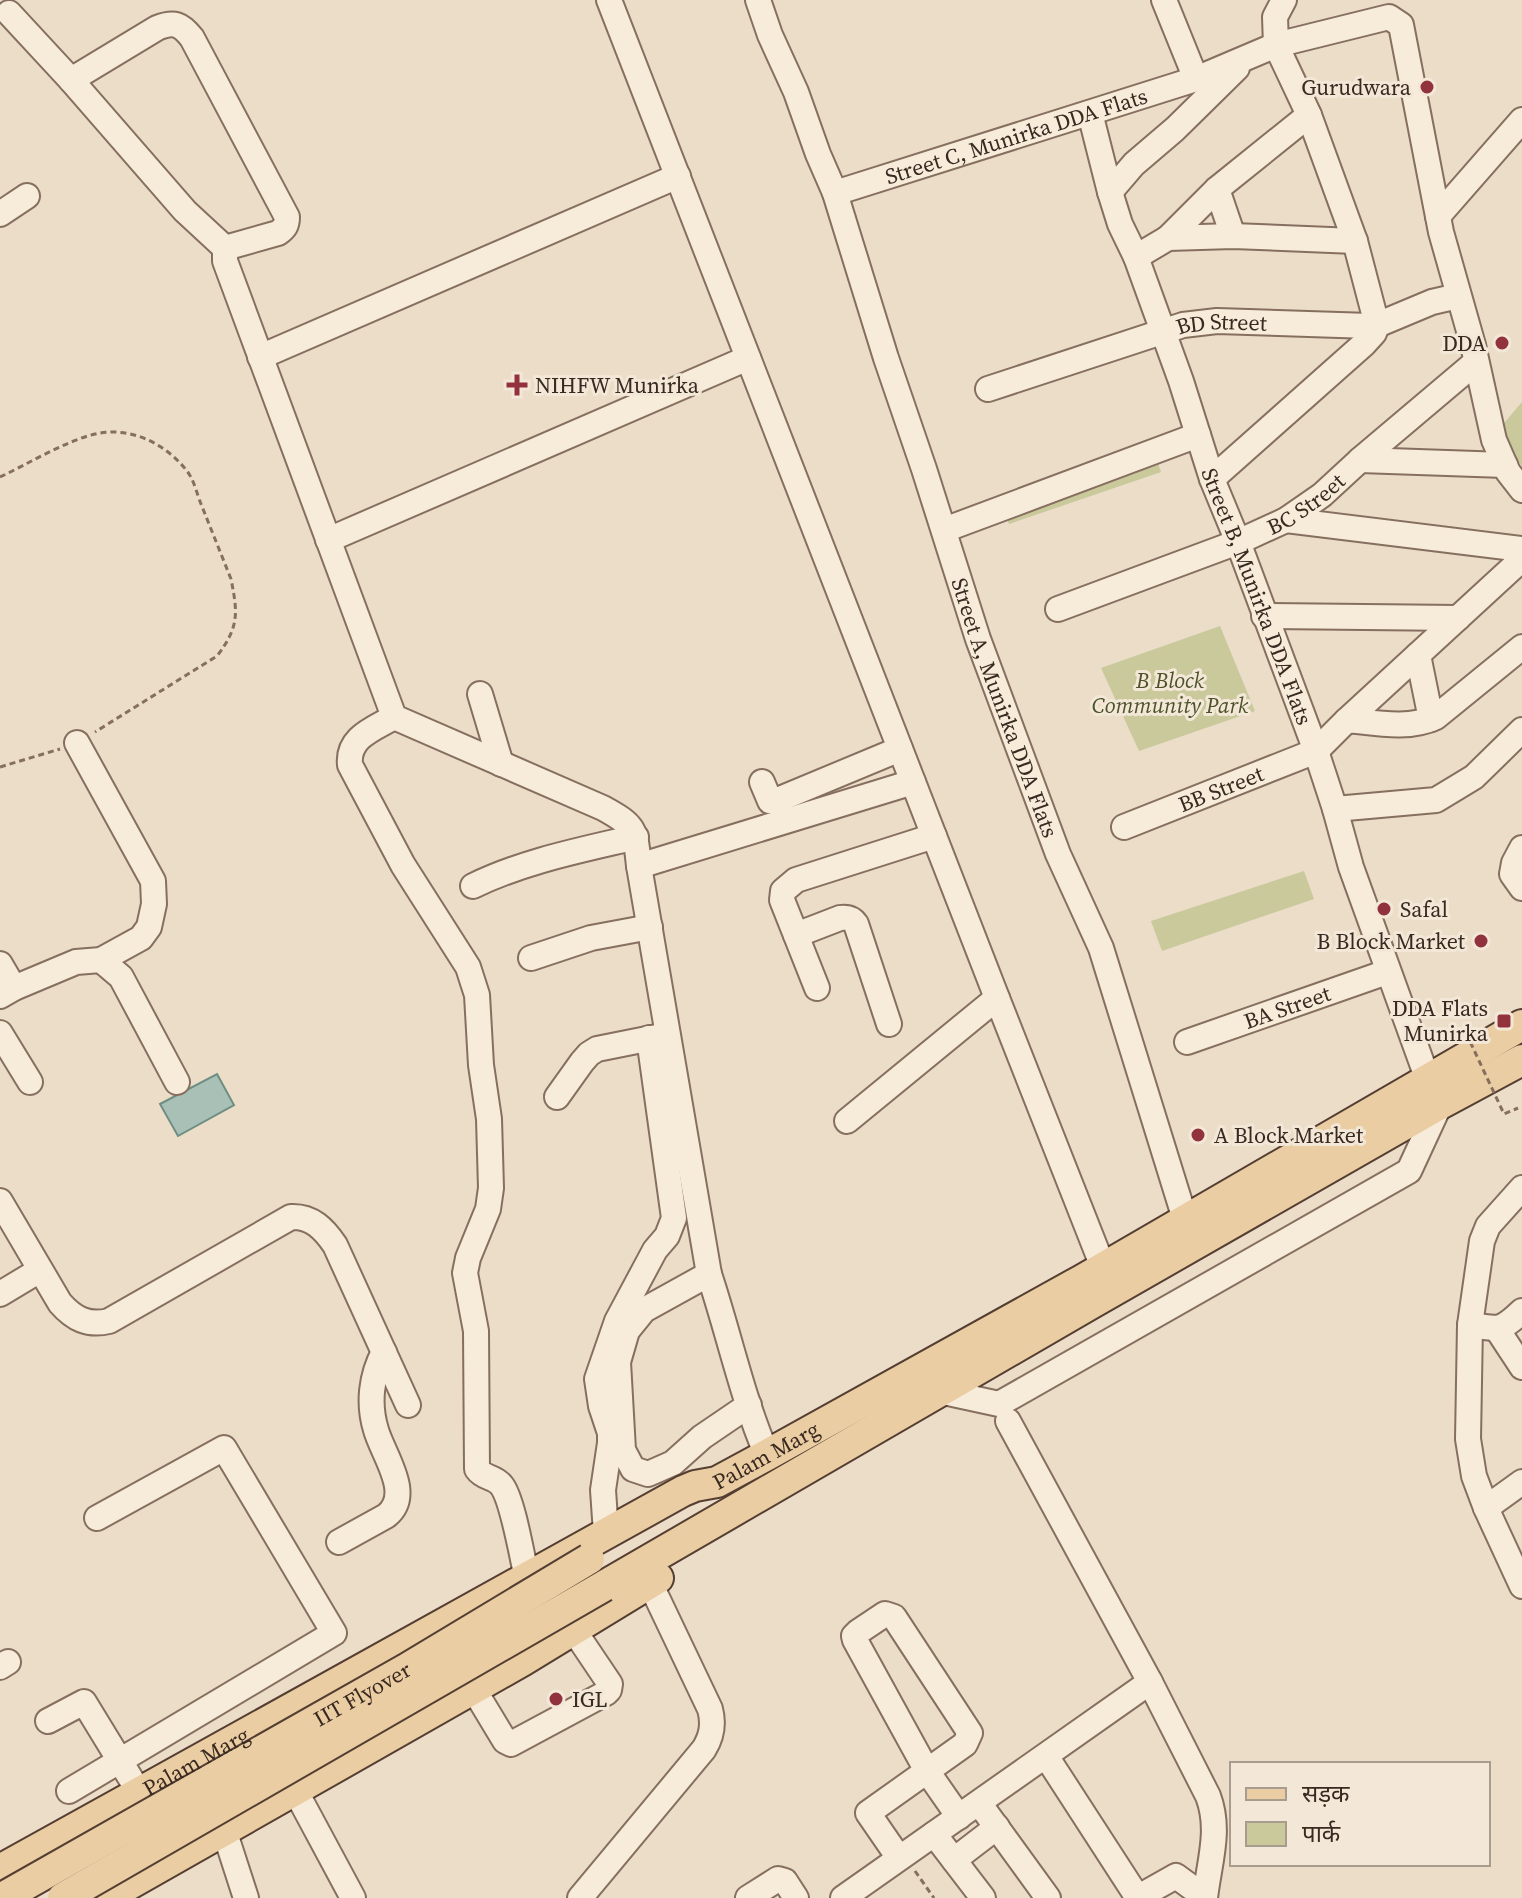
<svg xmlns="http://www.w3.org/2000/svg" width="1522" height="1898" viewBox="0 0 1522 1898" font-family="'Source Serif 4','Noto Sans Devanagari',serif">
<style>
.green{fill:#c9c99c}
.water{fill:#a8c0b6;stroke:#6f8e83;stroke-width:2}
.lines{fill:none;stroke-linecap:round;stroke-linejoin:round}
.minor-casing{stroke:#866f5e;stroke-width:28}
.major-casing{stroke:#543e32;stroke-width:34}
.path{stroke:#866f5e;stroke-width:3;stroke-dasharray:6 4;stroke-linecap:butt}
.minor{stroke:#f7ebda;stroke-width:24}
.major{stroke:#ebcda3;stroke-width:30}
.major-bridge-casing{stroke:#543e32;stroke-width:34;stroke-linecap:butt}
.path-bridge{stroke:#866f5e;stroke-width:3;stroke-dasharray:6 4;stroke-linecap:butt}
.major-bridge{stroke:#ebcda3;stroke-width:30}
.poi-dot{fill:#91323d;stroke:#f3e8d7;stroke-width:3}
.labels{text-anchor:middle;dominant-baseline:central;stroke-width:6;stroke-linejoin:round;paint-order:stroke}
.poi-label{font-size:22px;fill:#382921;stroke:#f3e8d7;text-anchor:end}
.street-label{font-size:22px;fill:#382921;stroke:#f3e8d7}
.park-label{font-size:22px;font-style:italic;fill:#4c5229;stroke:#f3e8d7}
</style>
<rect width="100%" height="100%" fill="#ebddc8"/>
<!-- green -->
<path class="green" d="M1522 402V466L1494 435Z
M1151 444 1161 472 1009 524 998 495Z
M1220 626 1255 711 1139 751 1101 668Z
M1304 871 1314 899 1162 951 1151 921Z"/>
<!-- water -->
<path class="water" d="M217 1074 234 1105 178 1136 160 1104Z"/>
<g class="lines">
<!-- minor casing -->
<g class="minor-casing">
<g id="minor">
<path d="M609 0 997 998 1103 1267"/>
<path id="s1" d="M758 0 770 35 796 92 818 154 835 193 886 358 924 469 978 639 1058 854 1101 948 1185 1219"/>
<path d="M1164 0 1196 79"/>
<path d="M9 13 71 80 185 211 225 248V261L394 717 603 808C636 826 635 829 639 866L709 1274C729 1334 742 1397 767 1455"/>
<path d="M71 80 157 28C174 21 181 24 192 38L287 217C287 225 285 228 278 233L225 248"/>
<path id="s2" d="M1090 113 1110 192 1120 224 1136 257 1181 381 1212 479 1238 542 1316 751 1335 809 1351 867 1428 1080"/>
<path d="M1217 189 1233 236"/>
<path d="M1110 192 1134 164 1175 129 1237 68"/>
<path id="s3" d="M835 193 1196 79 1276 45 1389 17 1401 25 1441 232 1473 345 1494 440 1508 472 1522 490"/>
<path d="M0 214 27 196"/>
<path d="M1438 216 1522 120"/>
<path d="M1168 238 1217 189 1309 115"/>
<path d="M1136 257 1168 238 1233 236 1355 241"/>
<path d="M260 357 678 176"/>
<path id="s4" d="M988 389 1183 325 1217 321 1370 326 1377 325 1432 302 1458 296"/>
<path d="M1360 460 1505 465"/>
<path d="M1212 479 1364 344 1374 333 1377 325 1355 241 1309 115 1276 45 1275 17 1284 0"/>
<path d="M1286 520 1522 549"/>
<path d="M944 530 1198 435"/>
<path d="M328 540 748 358"/>
<path id="s5" d="M1058 609 1238 542 1286 520 1322 495 1360 460 1476 362"/>
<path d="M1264 616 1458 618"/>
<path d="M1418 655 1431 719"/>
<path d="M480 694 501 764"/>
<path d="M394 717C374 729 347 737 350 765L403 865 468 967 477 995 481 1065 489 1119 491 1188 488 1209 468 1258 465 1273 476 1331 477 1469C484 1479 495 1476 502 1486 513 1501 522 1557 527 1578"/>
<path d="M1347 720C1377 723 1408 730 1436 717L1522 647"/>
<path d="M762 782 770 801H775L900 749"/>
<path d="M1335 809 1436 800 1474 777 1522 730"/>
<path id="s6" d="M1124 827 1316 751 1347 720 1522 559"/>
<path d="M1522 848 1514 863 1512 874 1522 888"/>
<path d="M639 866 913 782"/>
<path d="M473 886C524 861 581 850 636 837"/>
<path d="M796 935 840 918C847 917 852 918 856 924L889 1024"/>
<path d="M531 958 591 938 650 927"/>
<path d="M101 960 121 977 177 1082"/>
<path d="M0 964 14 988"/>
<path d="M817 988 782 900 783 891 796 880 934 836"/>
<path d="M0 996 14 988 76 962 101 960 141 938 149 927 154 904 153 881 77 743"/>
<path d="M0 1033 30 1082"/>
<path id="s7" d="M1187 1042 1387 972"/>
<path d="M557 1097 582 1062 589 1054 597 1049 662 1036"/>
<path d="M847 1121 997 998"/>
<path d="M1522 1188 1488 1226 1482 1241 1470 1325 1468 1439 1474 1476 1486 1508 1522 1586"/>
<path d="M0 1201 60 1303C74 1319 88 1326 109 1321L291 1217C312 1216 324 1229 335 1245L408 1405"/>
<path d="M709 1274 644 1310 627 1331 618 1362 623 1450 633 1469 648 1474 673 1463 702 1437 749 1405"/>
<path d="M0 1294 40 1270"/>
<path d="M1470 1325C1499 1329 1500 1332 1522 1311"/>
<path d="M1497 1329 1522 1367"/>
<path d="M939 1391 999 1404 1409 1171 1440 1104"/>
<path d="M1008 1421 1150 1682 1208 1796C1221 1830 1209 1863 1205 1898"/>
<path d="M1486 1508 1522 1482"/>
<path d="M606 1533 603 1490 610 1443V1433L601 1406 597 1379 617 1321 655 1250 667 1236 674 1218 649 1038"/>
<path d="M339 1542 386 1516C414 1495 383 1455 376 1430 368 1404 371 1376 384 1352"/>
<path d="M0 1667 8 1662"/>
<path d="M473 1688 505 1741 511 1744 606 1693 609 1690 610 1684 573 1629"/>
<path d="M48 1721 84 1702 139 1792"/>
<path d="M1046 1756 1138 1898"/>
<path d="M295 1790 353 1898"/>
<path d="M69 1791 334 1633 224 1448 97 1518"/>
<path d="M979 1803 1048 1898"/>
<path d="M224 1830 246 1898"/>
<path d="M934 1834 983 1898"/>
<path d="M899 1858 868 1813 965 1744 970 1733 894 1617 885 1614 858 1632 854 1636 855 1640 927 1771 959 1817"/>
<path d="M954 1860 997 1827"/>
<path d="M580 1898 704 1749C712 1736 714 1724 710 1709L650 1583"/>
<path d="M748 1898 778 1879 785 1881 796 1898"/>
<path d="M843 1898 1150 1682"/>
<path d="M1137 1898 1176 1876 1191 1887"/>
</g>
</g>
<!-- major casing -->
<g class="major-casing">
<g id="major">
<path d="M604 1586 1092 1303 1440 1104 1522 1060"/>
<path id="s8" d="M0 1870 683 1491 695 1486 717 1482 767 1455 1082 1280 1522 1025"/>
<path d="M105 1898 522 1661 658 1578"/>
</g>
</g>
<!-- path -->
<path class="path" d="M0 477C30 463 63 442 95 434 130 426 165 443 187 471 194 480 197 494 201 504 211 529 221 554 231 579 238 614 239 627 217 656L95 732
M0 767 60 749
M915 1871 934 1898"/>
<!-- minor -->
<use href="#minor" class="minor"/>
<!-- major -->
<use href="#major" class="major"/>
<!-- major-bridge casing -->
<g class="major-bridge-casing">
<g id="major-bridge">
<path id="s9" d="M2 1898 406 1669 589 1559"/>
<path d="M63 1898 604 1586"/>
</g>
</g>
<!-- path-bridge -->
<path class="path-bridge" d="M1457 1037 1466 1033 1504 1114 1518 1108"/>
<!-- major-bridge -->
<use href="#major-bridge" class="major-bridge"/>
</g>
<!-- markers -->
<g class="poi-dot">
<circle cx="1427" cy="87" r="8"/>
<circle cx="1502" cy="343" r="8"/>
<path d="M513 373h8v8h8v8h-8v8h-8v-8h-8v-8h8z"/>
<circle cx="1384" cy="909" r="8"/>
<circle cx="1481" cy="941" r="8"/>
<rect x="1496" y="1013" width="16" height="16" rx="4"/>
<circle cx="1198" cy="1135" r="8"/>
<circle cx="556" cy="1699" r="8"/>
</g>
<g class="labels">
<!-- poi labels -->
<g class="poi-label">
<text x="1411" y="87">Gurudwara</text>
<text x="1486" y="343">DDA</text>
<text x="535" y="385" text-anchor="start">NIHFW Munirka</text>
<text x="1400" y="909" text-anchor="start">Safal</text>
<text x="1465" y="941">B Block Market</text>
<text x="1488" y="1008">DDA Flats<tspan x="1488" dy="25">Munirka</tspan></text>
<text x="1214" y="1135" text-anchor="start">A Block Market</text>
<text x="572" y="1699" text-anchor="start">IGL</text>
</g>
<!-- street labels -->
<g class="street-label">
<text stroke="none"><textPath href="#s3" startOffset="190">Street C, Munirka DDA Flats</textPath></text>
<text stroke="none"><textPath href="#s4" startOffset="244">BD Street</textPath></text>
<text stroke="none"><textPath href="#s5" startOffset="270">BC Street</textPath></text>
<text stroke="none"><textPath href="#s2" startOffset="512">Street B, Munirka DDA Flats</textPath></text>
<text stroke="none"><textPath href="#s1" startOffset="750">Street A, Munirka DDA Flats</textPath></text>
<text stroke="none"><textPath href="#s6" startOffset="104">BB Street</textPath></text>
<text stroke="none"><textPath href="#s7" startOffset="106">BA Street</textPath></text>
<text stroke="none"><textPath href="#s8" startOffset="872">Palam Marg</textPath></text>
<text stroke="none"><textPath href="#s9" startOffset="414">IIT Flyover</textPath></text>
<text stroke="none"><textPath href="#s8" startOffset="224">Palam Marg</textPath></text>
</g>
<!-- park labels -->
<g class="park-label">
<text x="1170" y="680">B Block<tspan x="1170" dy="25">Community Park</tspan></text>
</g>
</g>
<!-- legend -->
<rect x="1230" y="1762" width="260" height="104" fill="#f3e8d7" stroke="#a89c8e" stroke-width="2"/>
<rect x="1246" y="1788" width="40" height="12" fill="#ebcda3" stroke="#a89c8e" stroke-width="2"/>
<text x="1302" y="1802" font-size="24" fill="#382921">सड़क</text>
<rect x="1246" y="1822" width="40" height="24" fill="#c9c99c" stroke="#a89c8e" stroke-width="2"/>
<text x="1302" y="1842" font-size="24" fill="#382921">पार्क</text>
</svg>
